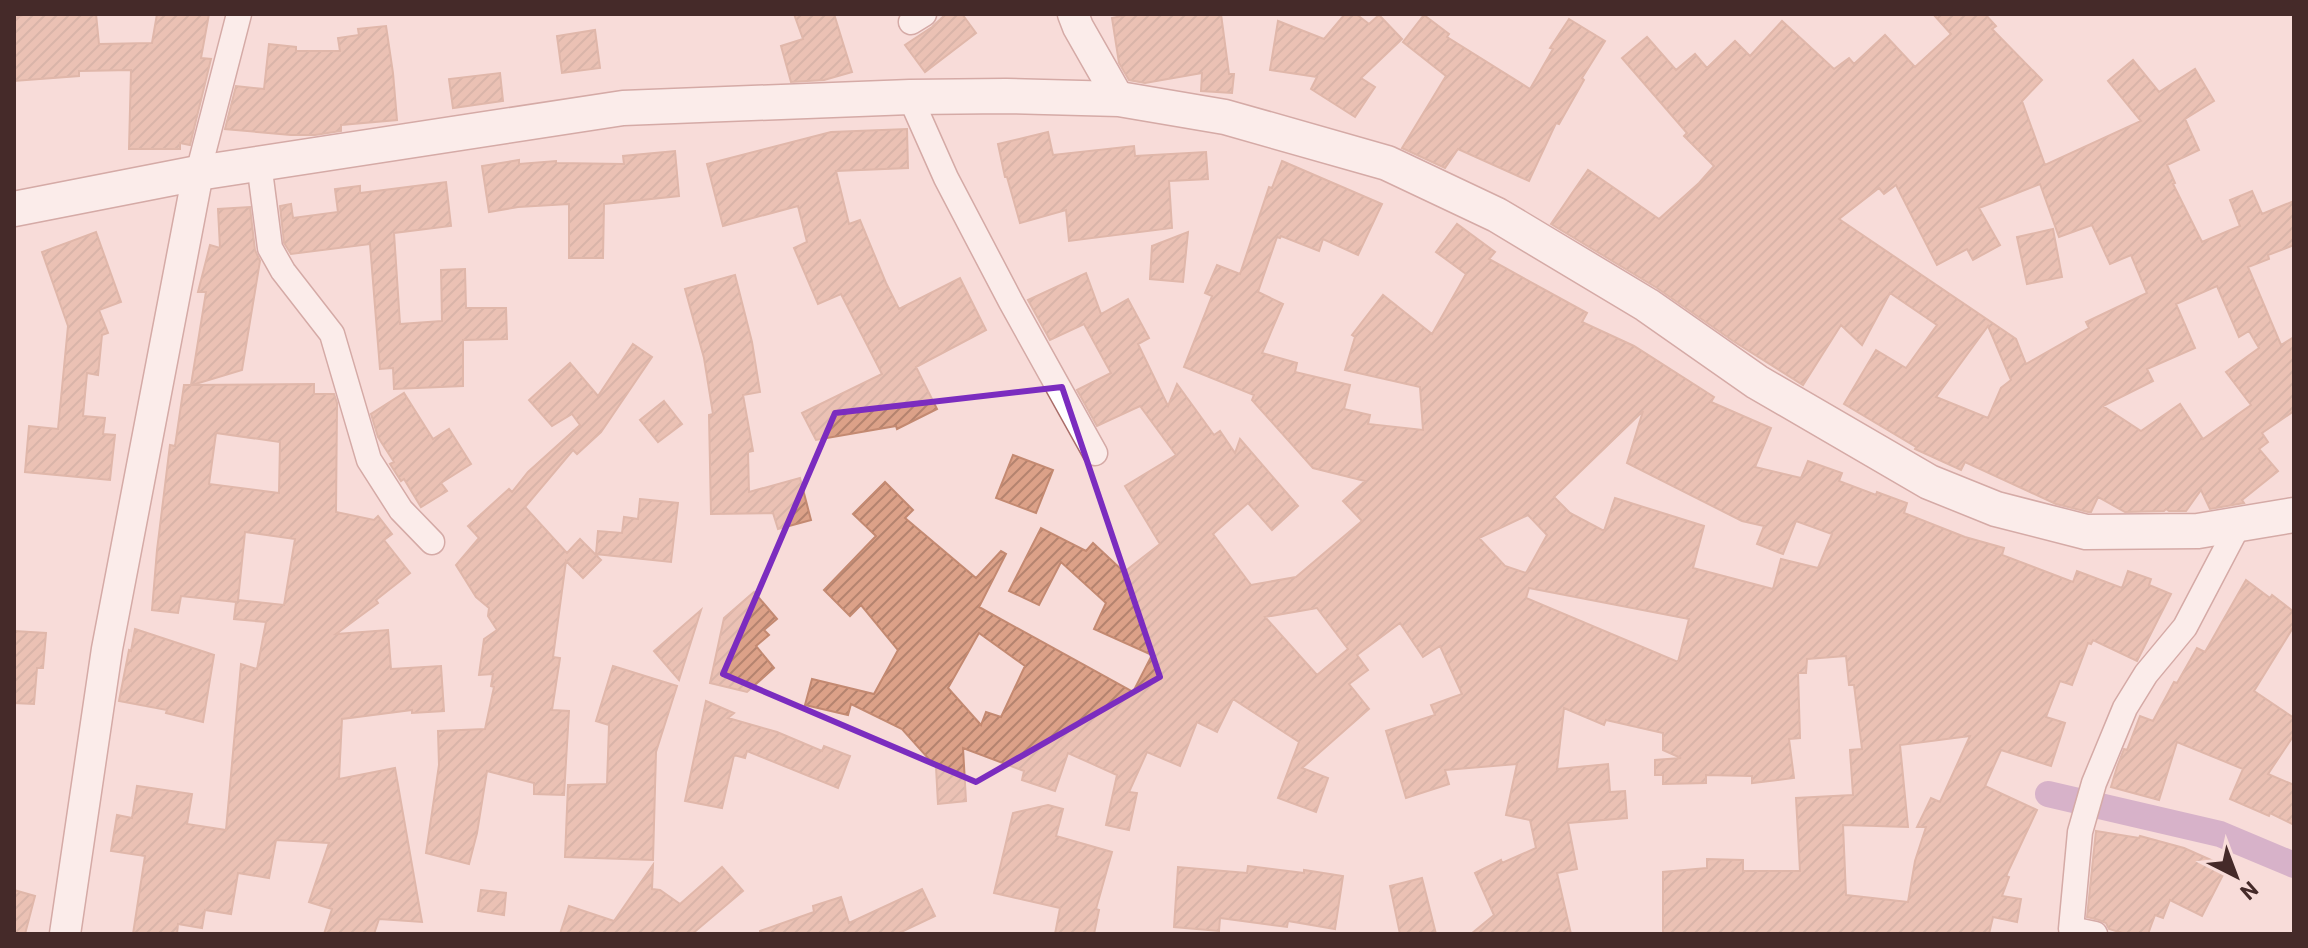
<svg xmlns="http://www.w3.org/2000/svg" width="2308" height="948" viewBox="0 0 2308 948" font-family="Barlow,sans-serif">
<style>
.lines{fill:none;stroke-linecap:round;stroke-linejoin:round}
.canal{stroke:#b07fb5;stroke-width:26}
.building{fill:url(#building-hatch);stroke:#c38971;stroke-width:2;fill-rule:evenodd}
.minor-casing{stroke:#aa6d69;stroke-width:27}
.tertiary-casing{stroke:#aa6d69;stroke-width:33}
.secondary-casing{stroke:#aa6d69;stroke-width:37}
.minor{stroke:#fff;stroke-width:24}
.tertiary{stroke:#fff;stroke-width:30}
.secondary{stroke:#fff;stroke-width:34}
.marked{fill:none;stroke:#7b2cbf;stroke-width:6;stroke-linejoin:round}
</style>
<defs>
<pattern id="building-hatch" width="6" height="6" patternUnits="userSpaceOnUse" patternTransform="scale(2)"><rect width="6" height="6" fill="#dca188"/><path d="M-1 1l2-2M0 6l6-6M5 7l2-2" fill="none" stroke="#b4836f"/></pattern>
</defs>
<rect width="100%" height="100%" fill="#f8dcd9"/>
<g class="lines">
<!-- canal -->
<path class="canal" d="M2048 794 2220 834 2294 865"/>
</g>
<!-- building -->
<path class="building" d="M26 14H96L99 44 152 43 157 14H209L201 58 211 59 190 145 180 143V149H129L131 70 79 71V76L14 81V18Z
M794 14H834L852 72 824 80 791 82 781 46 803 39Z
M946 14H962L976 33 925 72 905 45 932 27Z
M1131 14H1221L1229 74H1234L1232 93 1201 91 1202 73 1145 83 1129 80 1119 63 1112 18Z
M1345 14H1356L1369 24 1379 15 1402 39 1361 78 1375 87 1355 117 1311 89 1317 77 1270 70 1278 21 1324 39Z
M1933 14H1985L1996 26 1992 29 2042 80 2022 101 2045 165 2141 121 2108 81 2133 60 2159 92 2195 69 2214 101 2185 119 2199 150 2167 165 2175 183 2173 184 2202 242 2240 226 2230 200 2252 191 2262 214 2294 201V245L2268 255 2269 259 2248 267 2281 345 2294 337V411L2262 433 2268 442 2259 449 2278 471 2242 500 2244 503 2210 509 2201 490 2186 511H2169L2166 509 2164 511 2125 512 2098 497 2091 512H2088L2056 504 1965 462 1961 470 1915 449 1916 447 1844 404 1876 350 1906 368 1937 325 1890 293 1862 345 1841 325 1803 385 1733 341 1657 288 1551 224 1588 170 1659 219 1699 183 1714 166 1684 136 1687 133 1622 58 1647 37 1676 70 1695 54 1707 68 1735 41 1750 56 1782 21 1834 69 1849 58 1854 64 1885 35 1915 67 1951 34ZM2040 184 2059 237 2092 225 2110 264 2131 255 2147 293 2086 322 2089 328 2026 364 2016 339 1839 219 1879 188 1884 194 1896 185 1937 265 1967 249 1973 260 2000 245 1979 208ZM2217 286 2239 337 2249 331 2259 348 2226 372 2251 405 2203 439 2180 404 2141 431 2103 406 2153 381 2147 369 2195 348 2176 304ZM1988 326 2011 380 2001 388 1988 418 1936 397Z
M1424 15 1449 34 1447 37 1530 89 1553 49 1550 48 1569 19 1605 41 1582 78 1584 80 1559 124 1556 123 1529 181 1458 149 1445 168 1402 148 1446 76 1403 42Z
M386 26 393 73 397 120 341 125V131L315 135H291L225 129 236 86 264 89 269 44 296 47V51H340L338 38 359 35 358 29Z
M595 30 600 68 562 73 557 36Z
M500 73 503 101 453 108 449 79Z
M907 129 908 168 836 171 849 224 860 220 886 283 899 309 960 278 986 330 916 367 937 409 897 429 896 426 816 440 802 413 882 374 841 294 818 304 794 248 807 242 798 206 723 226 707 164 831 132Z
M1048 132 1053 155 1134 146 1135 156 1206 152 1208 179 1169 181 1172 228 1069 241 1066 210 1020 223 1007 177H1005L998 144Z
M675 151 679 196 604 204 603 258H569V204L518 207 489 212 482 166 519 160V164L556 161V163L624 164 623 156Z
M1282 161 1382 204 1358 255 1323 239 1319 251 1281 236 1280 238 1277 237 1258 292 1283 304 1262 353 1297 363 1295 372 1350 385 1344 409 1370 415 1368 424 1423 430 1420 387 1345 370 1355 337 1352 335 1383 295 1432 334 1466 274 1436 252 1457 224 1495 252 1489 259 1587 313 1582 322 1634 346 1714 397 1711 402 1771 428 1755 467 1801 478 1808 461 1842 473 1839 481 1876 495 1877 492 1907 503 1904 513 1965 537 2004 548 2002 555 2073 582 2077 571 2122 588 2128 571 2151 579 2149 585 2171 594 2137 661 2093 640 2091 644 2088 643 2072 685 2060 681 2046 717 2065 723 2051 766 2001 750 1985 786 2037 810 2006 876 2009 877 2002 896 2021 899 2017 922 1993 917 1989 934H1663V872L1707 868V859L1743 860V871H1800L1796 798 1853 795 1850 750 1862 749 1854 685H1849L1846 656 1807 659 1806 673H1798L1800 738 1789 739 1794 778 1752 783V776L1706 775V783L1663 784V775H1655V760L1681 758 1663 750V733L1606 720 1604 725 1564 708 1557 769 1608 764 1610 792 1625 791 1627 818 1568 823 1577 869 1557 873 1571 934H1471L1494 915 1475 873 1501 860 1502 863 1536 848 1530 820 1506 815 1517 764 1445 770 1449 784 1406 798 1386 731 1435 715 1431 705 1462 694 1440 646 1423 657 1400 623 1357 655 1368 670 1349 684 1369 709 1302 768 1328 778 1316 812 1278 798 1299 742 1233 699 1217 732 1197 722 1180 766 1147 752 1129 792 1137 793 1129 830 1106 825 1117 775 1068 753 1055 791 1022 780 1024 771 963 748 966 801 938 804 936 767 902 729 851 704 848 715 805 705 812 679 874 694 898 650 861 605 850 616 824 590 876 536 853 514 885 482 913 510 905 518 976 578 1001 551 1006 554 979 607 1133 692 1152 655 1094 629 1106 603 1061 562 1039 605 1009 591 1041 528 1086 551 1093 543 1124 572 1160 544 1125 486 1176 455 1140 406 1097 426 1077 390 1111 373 1084 324 1050 340 1028 300 1086 273 1101 314 1128 299 1149 338 1138 344 1168 406 1177 384 1214 435 1220 431 1235 453 1240 439 1298 506 1272 530 1248 503 1213 534 1251 585 1296 577 1362 521 1343 501 1365 481 1313 468 1252 400 1254 395 1184 367 1212 296 1205 293 1217 265 1240 274 1269 187 1272 188ZM1643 411 1627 463 1742 521 1764 526 1757 544 1783 554 1796 521 1832 534 1818 568 1781 559 1773 589 1693 568 1704 526 1615 498 1604 531 1570 513 1554 497ZM1528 515 1547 535 1526 573 1505 566 1479 538ZM1529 588 1689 619 1678 662 1526 598ZM1317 608 1348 649 1317 675 1265 617ZM979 633 1025 666 1001 717 986 712 981 725 948 688ZM1970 736 1940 802 1931 798 1917 827H1926L1915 861 1908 902 1846 895 1843 825 1908 827 1900 745Z
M446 182 451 226 394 233 400 324 442 321 441 270 465 269 466 308H506L507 339 463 340V386L394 389 393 368 380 369 370 244 291 254 284 243 280 206 291 204 293 218 338 212 335 189 360 186V193Z
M250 207 255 250 260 261 242 370 192 385 314 384V394H334L337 403 336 512 374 520 378 516 392 534 384 540 410 573 376 600 378 603 336 634 388 630 391 669 441 666 444 711 412 713V710L342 719 339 779 395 768 422 922 379 919 374 934H324L332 909 309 902 329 843 276 840 269 878 238 873 231 914 205 910 202 928 178 924 177 934H133L145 856 111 851 117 815 132 818 137 786 192 794 187 824 226 830 241 664 257 669 266 622 234 619 236 602 181 596 178 613 152 610 157 550 170 445 175 446 184 385H191L206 292H198L210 245 220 248 218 209ZM216 433 280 442 279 493 209 484ZM245 532 295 539 284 605 238 600Z
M2053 229 2062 277 2027 284 2017 237Z
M96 232 121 302 99 310 108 333 102 335 98 375 87 373 83 416 105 418 103 434 115 435 110 480 25 472 29 426 58 429 68 326 42 252Z
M1188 232 1183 282 1150 279 1152 246Z
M735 275 752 342 760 392 743 395 753 451 748 452 749 492 800 478 811 520 778 529 773 513 711 514 709 415 713 414 704 358 685 289Z
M633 344 652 357 601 432 577 454 573 450 525 507 567 553 580 539 601 560 583 578 566 561 553 657 560 658 552 710 569 711 564 795 534 794V783L487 771 477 833 469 864 426 853 439 765 438 731 485 729 494 687 491 686 493 674 479 675 484 639 497 630 488 616 489 608 476 597 456 565 479 538 468 526 509 489 512 492 528 472 580 425 572 414 552 426 529 400 570 363 598 396Z
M404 393 433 439 449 429 471 464 441 483 447 491 421 507 404 479 401 481 390 464 394 462 378 437 371 414Z
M664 401 682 424 658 442 640 420Z
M1013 455 1053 470 1036 513 996 498Z
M640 499 678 503 671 562 596 554 598 531 622 533 624 517 638 519Z
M2246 580 2270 598 2272 595 2294 612V626L2254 691 2294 718V735L2268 774 2294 785V825L2270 813 2269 816 2230 799 2243 769 2177 742 2159 800 2111 787 2117 767 2124 749 2127 750 2140 716 2153 721 2174 682 2177 683 2197 648 2205 652Z
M754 592 777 619 764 630 769 635 756 646 774 668 747 692 710 683 724 618Z
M701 610 679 680 654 651Z
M135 629 214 655 203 722 166 713 167 710 119 701 129 650 131 651Z
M14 631 46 633 43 668H37L34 704 14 703Z
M613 666 677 686 656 752 653 860 565 857 568 785 607 784 609 725 596 721Z
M706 701 734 713 728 718 777 732 822 751 824 746 850 756 838 788 747 751 745 758 734 755 722 808 685 801Z
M1048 805 1063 809 1056 836 1112 852 1096 909 1099 910 1094 934H1055L1060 908 994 893 1013 813Z
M2096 831 2139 838 2140 836 2184 848 2227 867 2202 916 2170 900 2163 918 2155 915 2148 934H2126L2109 929 2106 923 2099 920 2087 917Z
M653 865 652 889 660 890 680 904 722 867 743 891 692 934H560L569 906 614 921Z
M1248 866 1304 873V870L1343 876 1335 929 1288 921 1287 927 1220 918 1219 931 1174 927 1178 867 1247 873Z
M1422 878 1436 934H1400L1390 886Z
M922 889 935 916 897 934H760V931L814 912 813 906 841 897 849 923Z
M14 890 35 896 25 934H14Z
M481 890 506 893 504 915 478 911Z"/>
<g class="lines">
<!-- minor casing -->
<g class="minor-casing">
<path id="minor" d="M911 22 924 14
M910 97 946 178 1011 302 1095 453
M259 163 270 248 283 271 332 334 369 460 401 510 432 542
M198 173 239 14
M2095 934 2071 929 2080 832 2094 783 2125 708 2146 674 2185 627 2238 526"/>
</g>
<!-- tertiary casing -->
<g class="tertiary-casing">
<path id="tertiary" d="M1073 14 1078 27 1119 99
M65 934 107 649 198 173"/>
</g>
<!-- secondary casing -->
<g class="secondary-casing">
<path id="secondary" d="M14 209 198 173 623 108 910 97 1006 96 1119 99 1225 117 1387 163 1497 215 1647 305 1757 382 1929 482 1996 509 2086 532 2198 531 2294 515"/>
</g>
<!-- minor -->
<use href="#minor" class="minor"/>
<!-- tertiary -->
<use href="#tertiary" class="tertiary"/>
<!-- secondary -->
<use href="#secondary" class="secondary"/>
</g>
<!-- marked area -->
<path d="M0 0H2308V948H0ZM1062 387 1160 677 976 782 723 674 835 413Z" fill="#f8dcd9" fill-opacity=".55" fill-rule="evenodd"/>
<path class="marked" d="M1062 387 1160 677 976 782 723 674 835 413Z"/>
<!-- border -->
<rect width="2308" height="948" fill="none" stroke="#452a29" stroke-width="32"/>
<!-- north arrow -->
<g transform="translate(2236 876) rotate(138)" stroke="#f8dcd9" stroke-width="6" paint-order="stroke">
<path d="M0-6L14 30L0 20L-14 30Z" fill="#452a29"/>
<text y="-12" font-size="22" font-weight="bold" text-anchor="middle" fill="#452a29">N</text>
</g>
</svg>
